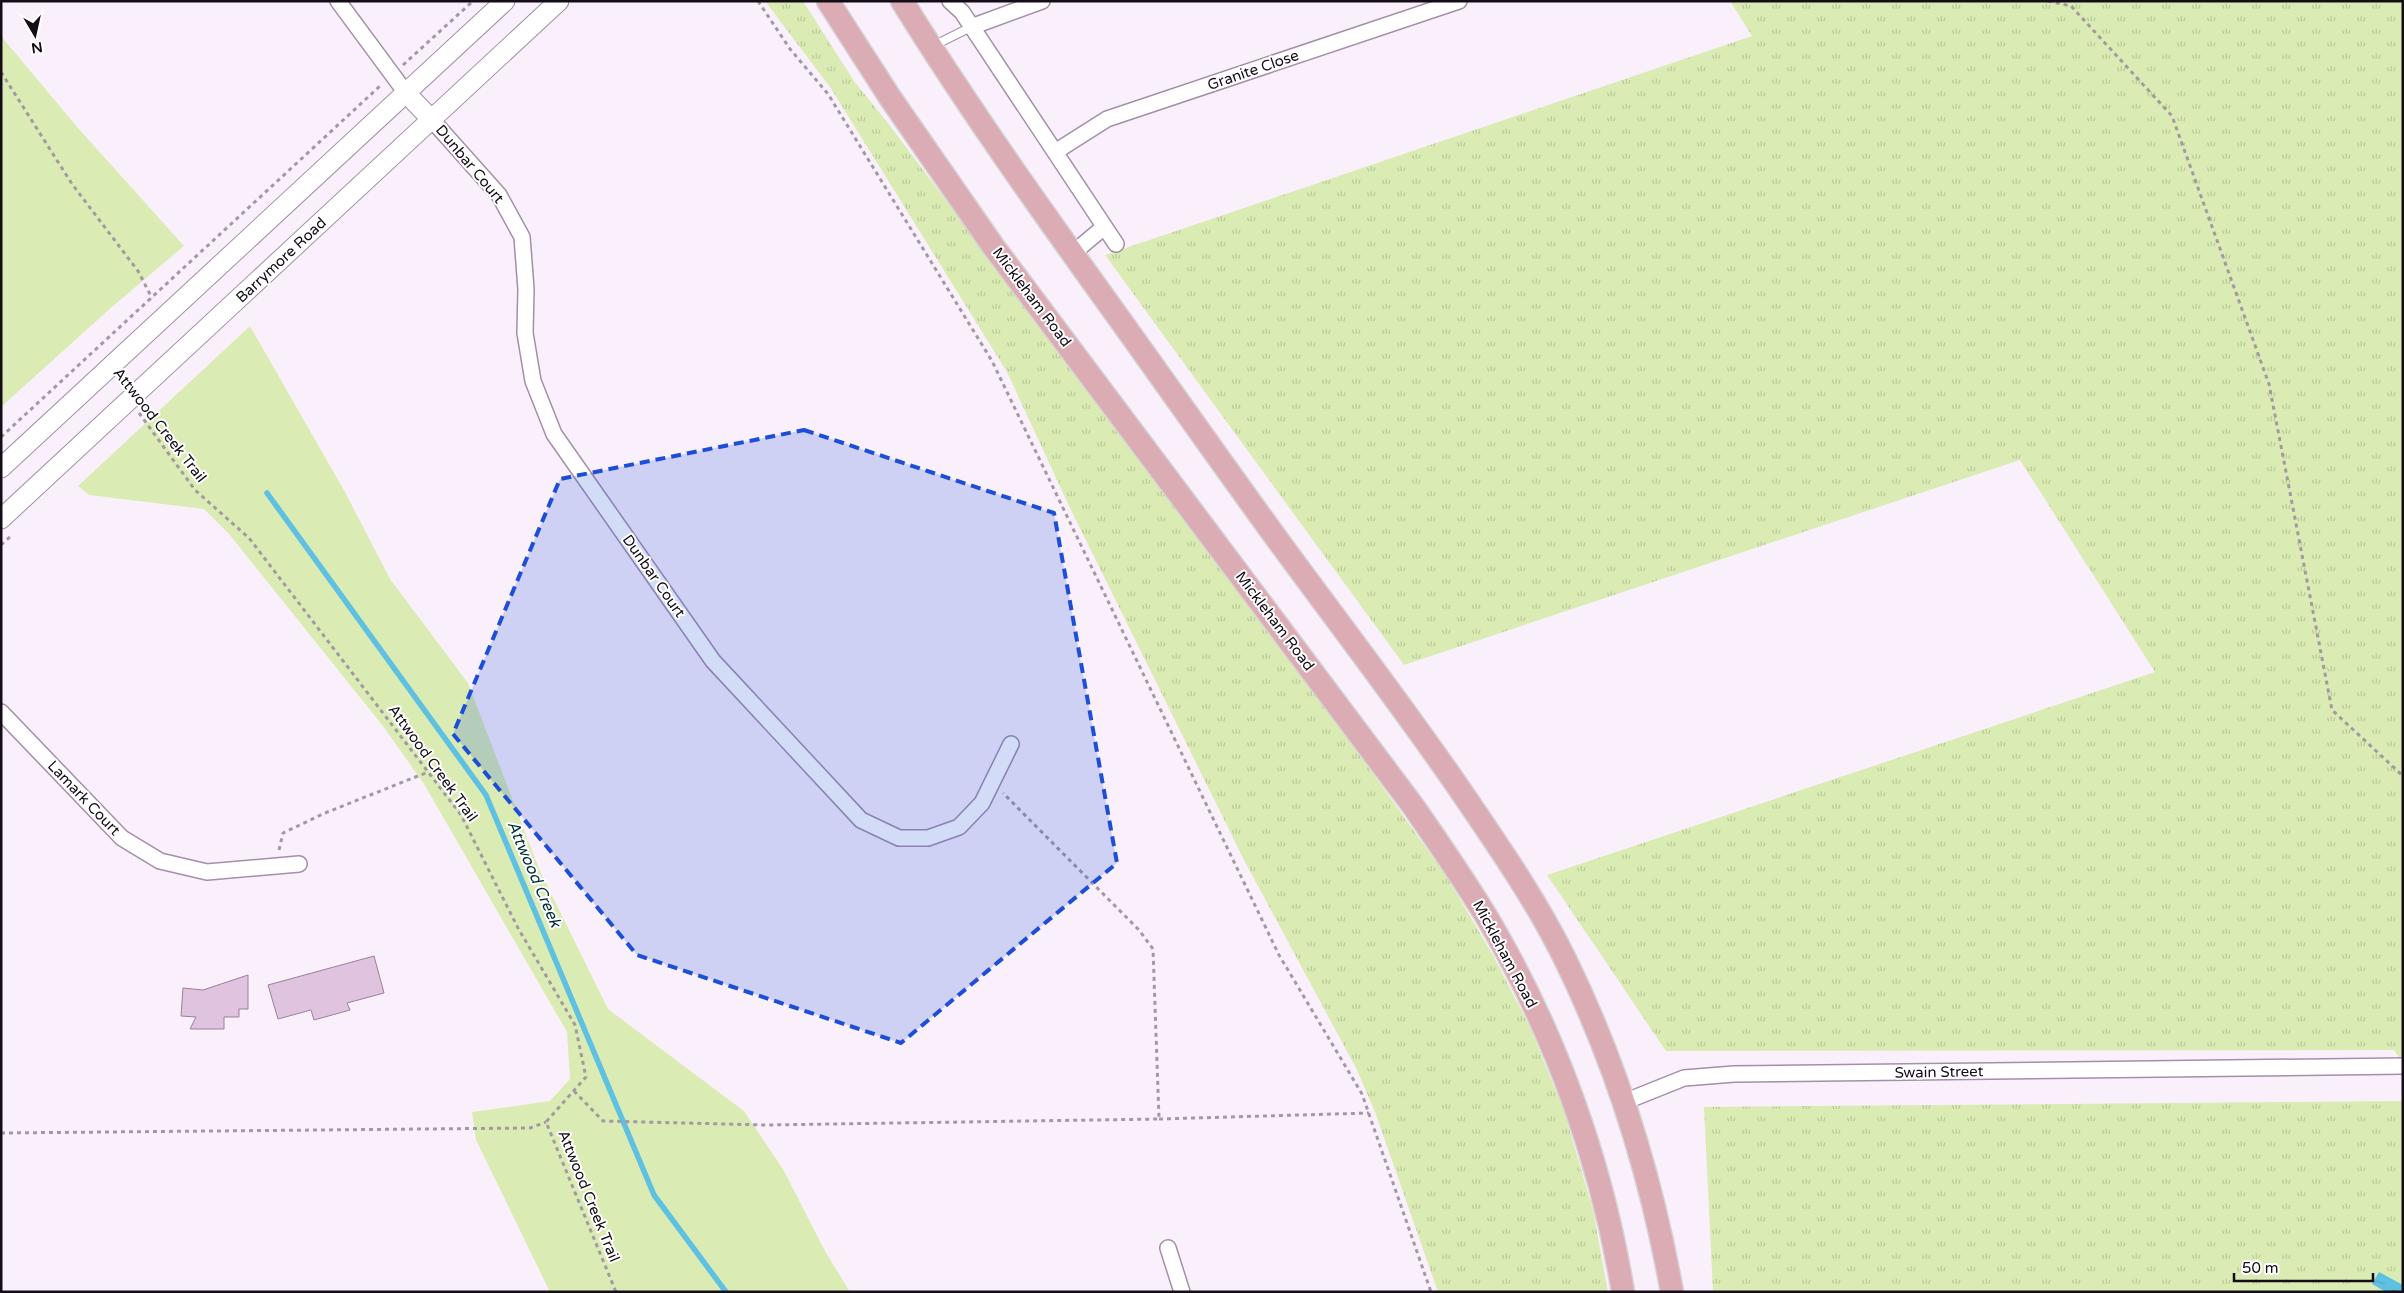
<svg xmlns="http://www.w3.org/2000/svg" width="2404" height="1293" viewBox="0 0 2404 1293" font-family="'Varela Round',sans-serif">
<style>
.grass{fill:url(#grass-tufts)}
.park{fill:#daecb3}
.water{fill:url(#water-ripples)}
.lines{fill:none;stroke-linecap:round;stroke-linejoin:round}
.stream{stroke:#5fc1e2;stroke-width:5.5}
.building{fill:#e0c4df;stroke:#9a8099}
.service-casing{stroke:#a58eaa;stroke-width:10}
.minor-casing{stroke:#a58eaa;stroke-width:18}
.tertiary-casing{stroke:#a58eaa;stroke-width:21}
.primary-casing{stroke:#d5d3d5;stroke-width:25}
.path{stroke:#a299a4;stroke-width:3;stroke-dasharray:4 4;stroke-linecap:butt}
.service{stroke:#fff;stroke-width:8}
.minor{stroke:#fff;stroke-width:15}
.tertiary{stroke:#fff;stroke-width:19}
.primary{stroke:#dcacb4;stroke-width:22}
.marked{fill:#1d4ed8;fill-opacity:0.2;stroke:#1d4ed8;stroke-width:4;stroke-dasharray:10 6;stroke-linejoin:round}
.labels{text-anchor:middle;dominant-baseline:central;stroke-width:4;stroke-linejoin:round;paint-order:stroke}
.street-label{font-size:15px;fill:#140c16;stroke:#fff}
.water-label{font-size:16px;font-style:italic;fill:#002e3c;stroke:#fff}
</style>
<defs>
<pattern id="grass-tufts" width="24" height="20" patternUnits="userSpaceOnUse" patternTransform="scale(1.25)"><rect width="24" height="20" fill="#daecb3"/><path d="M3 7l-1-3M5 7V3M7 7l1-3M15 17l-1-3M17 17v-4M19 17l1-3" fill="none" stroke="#bac999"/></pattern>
<pattern id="water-ripples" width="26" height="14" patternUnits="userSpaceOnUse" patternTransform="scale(1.25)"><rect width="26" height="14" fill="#5fc1e2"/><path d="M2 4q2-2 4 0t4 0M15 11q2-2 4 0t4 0" fill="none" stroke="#52a5c1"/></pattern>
</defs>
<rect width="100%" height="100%" fill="#faf0fc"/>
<!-- grass -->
<path class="grass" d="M765 1H803L854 81 891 127 1351 743 1447 877 1494 957 1530 1027 1564 1111 1593 1210 1608 1292H1438L1375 1112 1357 1070 1244 860 1069 506 1007 372 830 87Z
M1730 1H2403V1063L2394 1050 1666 1051 1547 875 2155 672 2020 460 1404 665 1105 255 1752 36Z
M2403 1101V1292H1713L1704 1107Z"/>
<!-- park -->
<path class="park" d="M1 36 78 128 184 246 113 306 1 407Z
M250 326 345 492 390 579 468 683 539 869 608 1009 744 1111 783 1169 825 1251 850 1292H550L476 1140 472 1112 550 1101 570 1079 567 1032 424 784 383 726 229 534 204 509 89 495 78 486Z"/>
<!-- water -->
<path class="water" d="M2379 1272 2403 1285 2402 1292H2386L2372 1284Z"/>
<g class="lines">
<!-- stream -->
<path class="stream" d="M267 493 486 795 654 1195 726 1292"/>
</g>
<!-- building -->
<path class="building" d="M374 956 384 993 347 1003 350 1010 314 1020 311 1010 278 1019 268 985Z
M248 975V1009H239V1017H224V1029H190L196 1017 181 1016 183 988 203 990Z"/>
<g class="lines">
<!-- service casing -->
<g class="service-casing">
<path id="service" d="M933 46 971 27"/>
</g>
<!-- minor casing -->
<g class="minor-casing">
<path id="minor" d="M338 1 406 93
M950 1 962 12 1116 244
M971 27 1042 1
M432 120 499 195 522 237 526 289 525 333 533 381 554 434 713 661 861 820 899 838H928L959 827 982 803 1011 744
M1055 152 1107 119 1459 1
M1072 254 1104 227
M1 712 122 838 160 861 207 872 299 864
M1624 1102 1684 1078 1734 1074 2403 1066
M1168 1248 1182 1292"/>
</g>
<!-- tertiary casing -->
<g class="tertiary-casing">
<path id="tertiary" d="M406 93 432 120
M1 468 505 1
M1 519 559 1"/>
</g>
<!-- primary casing -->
<g class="primary-casing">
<path id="primary" d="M828 1 891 99 993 246 1413 806C1440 845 1468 885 1492 926 1557 1038 1602 1164 1623 1292
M902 1C972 114 1049 221 1126 328 1176 398 1226 469 1277 539 1340 625 1405 709 1465 797 1501 850 1537 902 1565 959 1617 1065 1651 1176 1672 1292"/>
</g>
<!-- path -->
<path class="path" d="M758 1 790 49 828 94 992 361 1279 955 1362 1094 1431 1292
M2048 1 2071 6 2172 116 2269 384 2332 710 2403 776
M403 65 473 1
M1 72 72 184 138 271 152 298
M139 413 195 490 249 538 461 815 518 928 575 1025 586 1077 546 1122 616 1292
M1 437 380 86
M1 545 12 535
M279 850 283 833 325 813 428 772
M574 1091 603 1121 766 1125 1159 1119 1153 949 1139 930 1003 793
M1159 1119 1369 1113
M1 1133 530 1128 546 1122"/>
<!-- service -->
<use href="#service" class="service"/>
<!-- minor -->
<use href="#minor" class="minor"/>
<!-- tertiary -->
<use href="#tertiary" class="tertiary"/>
<!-- primary -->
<use href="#primary" class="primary"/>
</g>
<!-- marked area -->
<path class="marked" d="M804 430 1054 513 1117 863 901 1043 637 955 453 734 560 479Z"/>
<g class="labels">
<!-- street labels -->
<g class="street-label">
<text transform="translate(1253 70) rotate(-19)">Granite Close</text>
<text transform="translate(470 164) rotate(50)">Dunbar Court</text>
<text transform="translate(281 260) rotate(-43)">Barrymore Road</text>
<text transform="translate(1032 297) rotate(53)">Mickleham Road</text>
<text transform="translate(160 425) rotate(52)">Attwood Creek Trail</text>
<text transform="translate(654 576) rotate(55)">Dunbar Court</text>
<text transform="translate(1275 621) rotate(53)">Mickleham Road</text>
<text transform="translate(433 763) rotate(54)">Attwood Creek Trail</text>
<text transform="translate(84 798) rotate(46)">Lamark Court</text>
<text transform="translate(1505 954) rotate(62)">Mickleham Road</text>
<text transform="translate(1939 1072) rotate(-1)">Swain Street</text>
<text transform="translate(589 1196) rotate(68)">Attwood Creek Trail</text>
</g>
<!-- water labels -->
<g class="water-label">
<text transform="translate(534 874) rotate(67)">Attwood Creek</text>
</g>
</g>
<!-- border -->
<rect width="2404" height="1293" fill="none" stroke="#140c16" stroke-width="5"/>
<!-- north arrow -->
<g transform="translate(35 35) rotate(171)" stroke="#ffffff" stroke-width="4" paint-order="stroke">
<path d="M0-4L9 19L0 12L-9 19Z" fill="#140c16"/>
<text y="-8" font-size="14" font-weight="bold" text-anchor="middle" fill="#140c16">N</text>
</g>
<!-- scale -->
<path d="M2234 1273v8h139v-8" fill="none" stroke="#140c16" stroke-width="2.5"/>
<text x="2242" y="1273" font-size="15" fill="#140c16" stroke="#ffffff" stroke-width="4" paint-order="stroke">50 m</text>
</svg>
